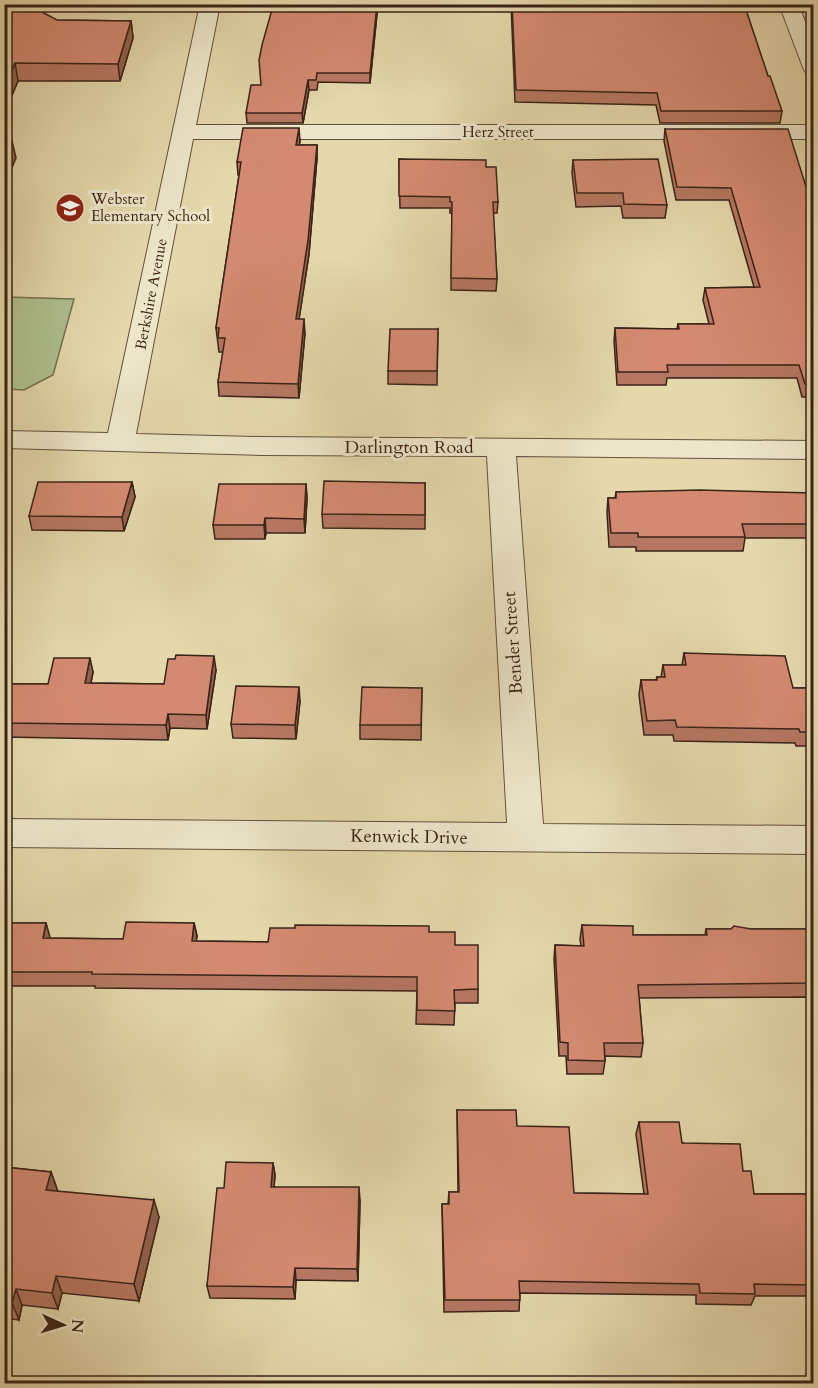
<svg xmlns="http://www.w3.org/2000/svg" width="818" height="1388" viewBox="0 0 818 1388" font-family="Cardo,serif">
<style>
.green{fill:#aec08e;stroke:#747252;stroke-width:1.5}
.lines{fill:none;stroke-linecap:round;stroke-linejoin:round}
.minor-casing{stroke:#64503c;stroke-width:2}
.minor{fill:#ede6c9;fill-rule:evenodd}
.wall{fill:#b67762;stroke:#3a2317;stroke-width:1.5}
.shaded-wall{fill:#946150;stroke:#3a2317;stroke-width:1.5}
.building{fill:#d48a72;stroke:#3a2317;stroke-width:1.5}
.labels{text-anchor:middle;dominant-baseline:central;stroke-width:6;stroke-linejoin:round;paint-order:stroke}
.far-street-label{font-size:15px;fill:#3a2317;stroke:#ede6c9}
.far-poi-label{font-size:15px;fill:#3a2317;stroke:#ede6c9;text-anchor:start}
.street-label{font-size:18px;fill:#3a2317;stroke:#ede6c9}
</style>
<rect width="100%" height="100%" fill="#e4d8ac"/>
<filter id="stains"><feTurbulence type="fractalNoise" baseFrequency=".00333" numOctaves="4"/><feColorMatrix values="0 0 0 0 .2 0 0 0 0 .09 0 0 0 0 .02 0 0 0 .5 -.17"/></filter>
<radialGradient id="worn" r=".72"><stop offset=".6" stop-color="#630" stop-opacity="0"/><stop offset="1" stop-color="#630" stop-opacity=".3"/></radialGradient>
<!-- green -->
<path class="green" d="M5 297 74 299 53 375 24 390 5 389Z"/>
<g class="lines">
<!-- minor casing -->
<g class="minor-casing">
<path id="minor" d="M200 4H220L196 125H814V139H193L136 434 261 437 814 441V459L516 456 543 824 814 826V854L4 847V819L507 823 487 456 261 455 4 448V431L108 433Z
M779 4H798L814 43V76L807 74 804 70Z"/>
</g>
<!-- minor -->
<use href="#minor" class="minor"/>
</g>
<!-- wall -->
<path class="wall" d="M4 4 57 20 131 21 133 38 120 81H18L4 114Z
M276 4H378L370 83 318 82 317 90H309L303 123H247L246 113 261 85Z
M511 4H744L768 76 782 111 780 123H660L656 105 515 102Z
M665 129 813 209V410H812L808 397H802L797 378H667L666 385H617L614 341 615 328 677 329 678 324H709L703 300 705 288 754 287 729 200H676L664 141Z
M300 141 299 145H317V158L309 254 299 319 305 333 299 398 219 396 218 382 223 352H219L216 328 239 175H238L237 162Z
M399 159 486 167 498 202 497 213H493L497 279 496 291 451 290 452 213H450V208H400Z
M573 160 667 205 665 218H623L621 206 576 207 572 173Z
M438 329 437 385 388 384V371Z
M132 482 135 497 124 531 32 530 29 516Z
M425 483V529L323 528 322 514Z
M306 484 307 499 305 533H266L265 539H215L213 525Z
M616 492 813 493V538H745L743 551H636V547H609L607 512 608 498H615Z
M684 653 793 688H813V746H796L795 743 674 741 673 735H644L639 695 641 680H656L657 677H661L663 665H682Z
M216 670 207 729 170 728 168 740 4 737V684H48L93 672 91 683 164 684Z
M422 688 421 740 360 739V725Z
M300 701 296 739 233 738 231 724Z
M4 923H46L49 938 123 939 194 923 197 936 196 941 268 942 429 932 455 945 478 989V1003H455L454 1025 416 1024 417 991 95 988V986H4Z
M582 925 633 935H705L706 929H813V1000V997L639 998 643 1043 641 1057 605 1056V1061L603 1074H567L566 1056H559L554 959 555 945 581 946 580 939Z
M457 1110 517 1126 574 1193 644 1194 636 1134 639 1122 743 1171 754 1194H813V1296H755L751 1305 696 1304V1295L520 1293 519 1311 444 1312 442 1204H448L449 1192H458Z
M273 1163 275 1175 274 1187 360 1200 358 1281 296 1280 295 1299 210 1298 207 1286 224 1188Z
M4 1167 51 1172 57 1189V1191L159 1217 139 1301 62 1293 58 1309 22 1305 19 1320 4 1318Z"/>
<!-- shaded-wall -->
<path class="shaded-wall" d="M377 4H378L370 83V73Z
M131 21 133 38 120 81 118 64Z
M15 63 18 81 4 114V88Z
M308 80 309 90 303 123 302 113Z
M299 128 300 141 297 158 296 145Z
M12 141 16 158 4 187V160Z
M317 145V158L309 254 297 333 296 319Z
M304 319 305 333 299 398 298 384Z
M132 482 135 497 124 531 122 517Z
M306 484 307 499 305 533 304 519Z
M265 518 266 533 265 539 264 525Z
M214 656 216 670 207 729 206 715Z
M90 658 93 672 88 697 85 683Z
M299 687 300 701 296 739 295 725Z
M168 714 170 728 168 740 166 725Z
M46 923 50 937 47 951 43 938Z
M194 923 197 936 194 955 192 941Z
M273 1163 275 1175 273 1199 271 1187Z
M51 1172 57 1189 52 1207 46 1190Z
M359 1187 360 1200 358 1281 357 1269Z
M154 1200 159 1217 139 1301 134 1284Z
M295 1268 296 1280 295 1299 293 1287Z
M56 1276 62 1293 58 1309 52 1293Z
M16 1289 22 1305 19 1320 12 1303Z"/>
<!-- building -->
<path class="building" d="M4 4H27L57 20 131 21 118 64 15 63 4 88Z
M276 4H377L370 73H317L316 80H308L302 113H246L251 85H261L259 60 262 45 273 6H276Z
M512 4H744L768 76H770L782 111H661L657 93 516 90Z
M243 128H299L296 145H317L308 240 296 319H304L298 384 218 382 225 338H218L219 328H216L241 162H237Z
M665 129H788L813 209V392L811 384H805L799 365H667L668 372H618L615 328 679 329 678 324H714L705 288 760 287 731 188 677 187Z
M4 141H12L4 160Z
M399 159 486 160V167H496L498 202H493L497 279 451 278 452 202H450V197L399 196Z
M658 159 667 205 624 204 623 193H577L573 160Z
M390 329H438L437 371H388Z
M324 481 425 483V515L322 514Z
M38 482H132L122 517 29 516Z
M219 484H306L304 519 265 518 264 525H213Z
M700 490 813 493V524H742L745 537H638V533H611L608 498H616V492Z
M684 653 785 656 793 688H813V732H800L799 729 677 727 675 720 647 721 641 680H657V677H665L663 665H686Z
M176 655 214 656 206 715 168 714 166 725 4 723V684H48L54 658H90L85 683 164 684 168 659H175Z
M236 686 299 687 295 725 231 724Z
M362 687 422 688 421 725H360Z
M126 922 194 923 192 941 268 942 270 928H295V925L429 926V932H455V945H478V989L454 990 455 1011 417 1010V977L92 974V972H4V923H46L43 938 123 939Z
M582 925 633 926V935H707L706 929H731L734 926 751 929H813V983L638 985 643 1043H604L605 1061 568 1060V1043L560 1042 555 945 584 946Z
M457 1110H516L517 1126 569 1127 574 1193 648 1194 639 1122H679L682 1143 740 1144 743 1171H751L754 1194H813V1285L754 1284 755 1294 700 1293 699 1284 519 1281 520 1300H445L442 1204H449V1192H459Z
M226 1162 273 1163 271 1187H359L357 1269 295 1268 293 1287 207 1286 217 1188H224Z
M4 1167 51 1172 46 1190 154 1200 134 1284 56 1276 52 1293 16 1289 12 1303 4 1302Z"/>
<!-- icons -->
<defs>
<g id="school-disc" transform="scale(1.5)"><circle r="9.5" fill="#8f2418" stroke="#ede6c9"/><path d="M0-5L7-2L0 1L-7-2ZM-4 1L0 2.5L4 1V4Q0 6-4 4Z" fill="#fff"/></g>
</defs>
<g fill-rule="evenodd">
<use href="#school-disc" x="70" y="208"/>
</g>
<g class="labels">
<!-- far-street labels -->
<g class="far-street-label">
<text x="498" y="132">Herz Street</text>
<text transform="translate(151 294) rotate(-79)">Berkshire Avenue</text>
</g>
<!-- far-poi labels -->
<g class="far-poi-label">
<text x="91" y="199">Webster<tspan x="91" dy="17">Elementary School</tspan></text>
</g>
<!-- street labels -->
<g class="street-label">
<text x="409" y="447">Darlington Road</text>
<text transform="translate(513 643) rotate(-94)">Bender Street</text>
<text transform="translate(409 837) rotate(1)">Kenwick Drive</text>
</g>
</g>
<!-- margin -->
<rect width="818" height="1388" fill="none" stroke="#e4d8ac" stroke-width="24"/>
<rect x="6" y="6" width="806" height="1376" fill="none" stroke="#3a2317" stroke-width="3"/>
<rect x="12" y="12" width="794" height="1364" fill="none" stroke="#3a2317" stroke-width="1.5"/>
<!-- north arrow -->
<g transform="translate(63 1325) rotate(94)" stroke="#ede6c9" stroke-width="4.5" paint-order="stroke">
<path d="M0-4.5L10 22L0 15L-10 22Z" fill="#3a2317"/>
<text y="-9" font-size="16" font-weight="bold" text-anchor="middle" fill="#3a2317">N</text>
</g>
<rect width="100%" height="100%" filter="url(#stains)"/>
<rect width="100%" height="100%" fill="url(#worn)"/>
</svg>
